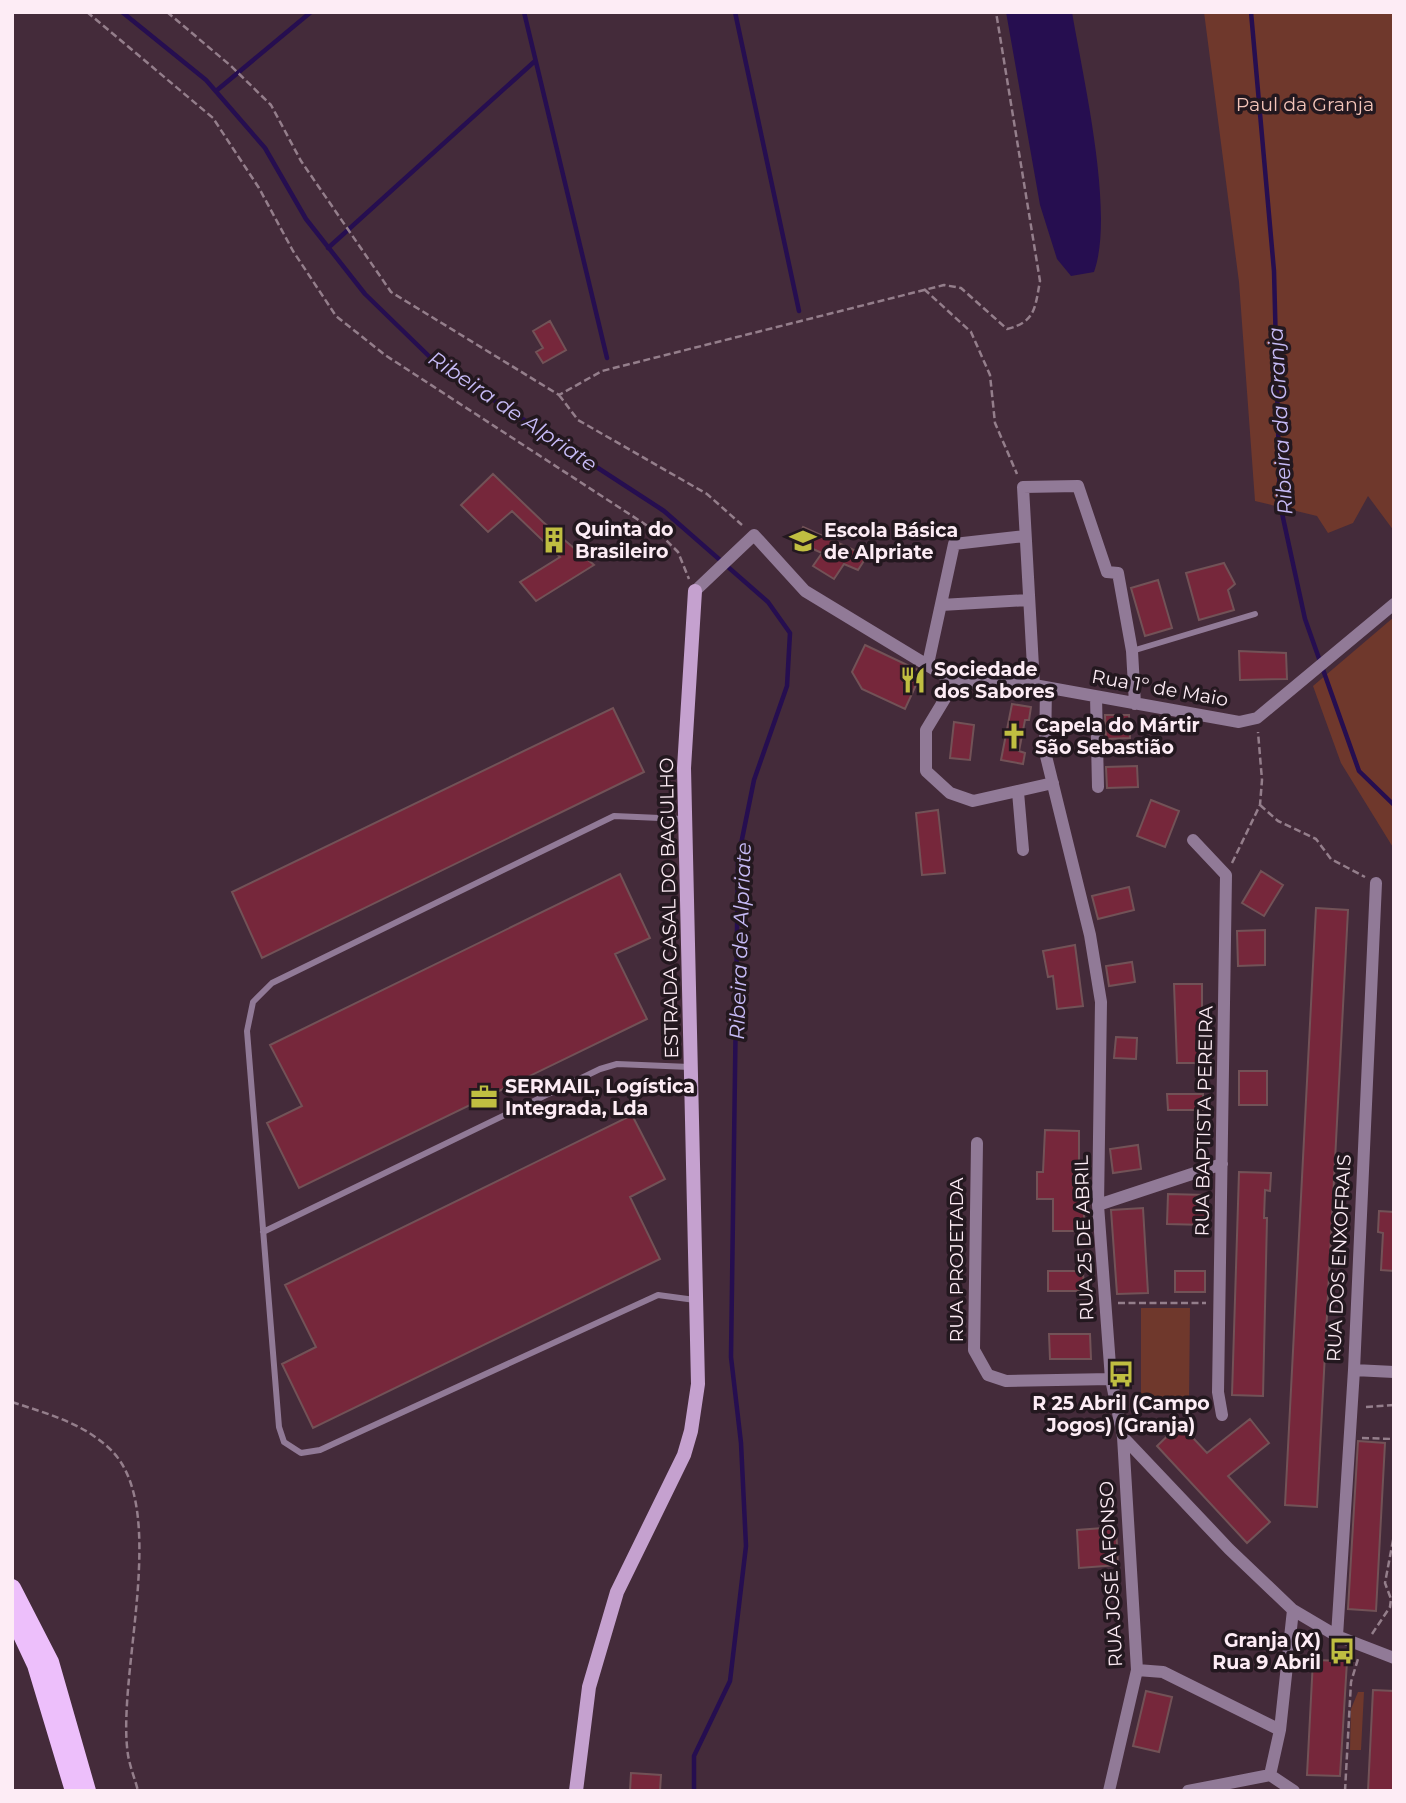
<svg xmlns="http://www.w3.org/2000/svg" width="1406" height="1803" viewBox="0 0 1406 1803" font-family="Montserrat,sans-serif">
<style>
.green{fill:#6f382c}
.water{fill:#260e50}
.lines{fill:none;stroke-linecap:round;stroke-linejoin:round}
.stream{stroke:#260e50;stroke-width:4.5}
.building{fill:#76273b;stroke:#725257;stroke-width:2}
.path{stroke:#947e8b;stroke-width:2.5;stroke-dasharray:7 3.5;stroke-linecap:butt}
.lane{stroke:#917a97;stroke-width:6}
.street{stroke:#917a97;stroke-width:12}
.secondary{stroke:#c5a1cf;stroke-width:14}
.primary{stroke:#edbffb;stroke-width:18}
.labels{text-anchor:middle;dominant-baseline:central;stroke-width:7;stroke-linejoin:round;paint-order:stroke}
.park-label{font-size:19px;fill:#f3c4b9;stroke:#23181f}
.poi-label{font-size:19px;font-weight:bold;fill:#fdecf5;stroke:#23181f;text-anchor:start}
.street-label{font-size:19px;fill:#fdecf5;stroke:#23181f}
.water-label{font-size:21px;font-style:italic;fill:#c7bbf7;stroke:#23181f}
</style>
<rect width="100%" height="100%" fill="#442b3a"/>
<!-- green -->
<path class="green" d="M1204 12H1394V531L1368 496 1353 523 1328 533 1317 516 1255 501 1239 282Z
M1394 617V849L1341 763 1313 686Z
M1141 1308H1190L1189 1403H1141Z
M1358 1692H1364L1361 1750H1350L1351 1709Z"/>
<!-- water -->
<path class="water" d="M1006 12H1072C1083 78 1115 213 1094 272L1071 276 1057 259 1040 205Z"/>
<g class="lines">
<!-- stream -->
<path class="stream" d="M122 12 206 80 265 148 306 219 365 294 435 362 664 511 768 602 790 633 787 686 754 780 738 859 731 1357 741 1443 746 1546 730 1681 694 1756V1791
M524 12 607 358
M735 12 799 311
M1251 12 1274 271 1280 504 1305 619 1359 771 1394 805
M216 91 311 12
M328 248 535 61"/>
</g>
<!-- building -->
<path class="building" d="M550 321 566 350 543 363 536 352 543 348 533 331Z
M493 474 543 522 594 565 536 601 520 582 560 557 512 511 488 532 461 505Z
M803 527 867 556 858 570 844 564 834 579 813 566 822 553 797 542Z
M1224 563 1235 584 1228 590 1234 610 1199 620 1186 573Z
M1158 580 1172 628 1145 636 1131 588Z
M865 645 922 672 905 709 862 689 852 672Z
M1239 651 1286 653 1287 679 1240 680Z
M1012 704 1031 707 1029 720H1025L1019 751 1025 753 1023 764 1001 760Z
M613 708 644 772 262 958 232 892Z
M1105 715H1129L1130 738 1106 739Z
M954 722 974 725 970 760 950 758Z
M1137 766 1138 787 1107 788 1106 767Z
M1151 800 1179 811 1165 847 1137 836Z
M938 810 945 873 922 875 916 813Z
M1261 871 1283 885 1264 916 1242 903Z
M620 874 650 938 615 954 647 1019 299 1188 267 1123 302 1106 270 1045Z
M1129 887 1134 910 1098 919 1092 896Z
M1316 908 1348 910 1317 1507 1285 1505Z
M1265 930V965L1238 966 1237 931Z
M1075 945 1083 1006 1057 1009 1053 976 1048 977 1043 951Z
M1132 962 1135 982 1109 986 1106 966Z
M1174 984H1202V1063H1177Z
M1116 1037 1137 1038 1136 1059 1114 1058Z
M1239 1071H1267V1105H1239Z
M1167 1094H1203V1110H1168Z
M632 1115 665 1179 630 1197 660 1259 313 1428 282 1364 316 1347 285 1285Z
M1045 1130 1079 1131V1202H1084V1231H1053V1199H1037V1172H1043Z
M1138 1145 1141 1169 1113 1173 1110 1149Z
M1239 1172 1271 1173 1270 1191 1265 1190 1264 1218H1267L1263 1396 1232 1395Z
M1168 1194 1206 1195V1225L1167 1224Z
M1143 1208 1148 1293 1117 1294 1111 1210Z
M1379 1211 1394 1212V1271L1381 1270 1383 1233 1378 1232Z
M1048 1271H1083L1084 1291H1048Z
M1175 1271H1205V1292H1175Z
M1049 1334H1090L1091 1359H1050Z
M1250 1419 1269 1443 1228 1476 1270 1522 1247 1543 1157 1446 1180 1424 1207 1453Z
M1358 1441 1385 1443 1376 1611 1348 1609Z
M1116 1527 1118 1565 1079 1568 1077 1530Z
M1313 1660 1347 1661 1340 1776 1307 1775Z
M1373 1690 1394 1691V1791H1368Z
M1146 1691 1172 1697 1159 1752 1133 1746Z
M631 1773 661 1775 660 1791H630Z"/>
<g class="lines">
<!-- path -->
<path class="path" d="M87 12 213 118 259 188 293 251 336 316 385 355 660 534 678 552 689 579
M167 12 231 66 271 105 301 161 391 292 559 395 602 371 944 285 961 288 1007 329C1036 322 1035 307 1040 281L996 12
M924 289 971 332 990 375 995 423 1017 474
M559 395 578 420 707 494 742 525
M1260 805 1278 821 1316 839 1331 859 1365 877
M1232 863 1260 805 1262 780 1258 732
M1118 1303H1206
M12 1402C48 1414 84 1423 112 1451 170 1511 116 1676 128 1755 130 1767 135 1779 138 1791
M1366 1407 1394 1405
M1394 1416V1460
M1362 1438 1394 1439
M1372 1634 1390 1607 1391 1599 1385 1583 1394 1535
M1345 1791 1351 1682 1358 1659"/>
<!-- lane -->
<path class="lane" d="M1132 651 1255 614
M683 819 614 816 272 983 253 1002 247 1031 279 1427 284 1442 301 1453 320 1450 658 1295 695 1300
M263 1232 600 1069 617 1064 690 1067"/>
<!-- street -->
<path class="street" d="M695 591 754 535 805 591 955 682
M941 605 1028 600
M928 664 954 544 1025 536
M955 682 1034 685 1239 722 1257 718 1394 604
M955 682 926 730V771L950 793 973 801 1053 783
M1034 685 1023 487 1078 486 1107 572 1118 573 1132 651 1135 704
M1046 687 1045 752 1090 935 1101 1002 1098 1205 1111 1379 1123 1437 1229 1549 1293 1610 1337 1636 1394 1658
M1096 696 1098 787
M1018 792 1023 850
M1193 840 1226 875 1218 1392 1222 1415
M977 1143 974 1350 988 1375 1006 1381 1111 1379
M1098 1205 1222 1164
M1354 1370 1394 1372
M1337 1636 1354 1370 1376 883
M1137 1670 1163 1672 1280 1730 1270 1775 1188 1791
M1280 1730 1293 1610
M1270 1775 1294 1791
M1109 1791 1137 1670 1123 1437"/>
<!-- secondary -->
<path class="secondary" d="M576 1791 589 1687 617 1592 684 1455 691 1431 698 1384 684 768 695 591"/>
<!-- primary -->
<path class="primary" d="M12 1588 50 1662 87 1791
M12 1614 36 1665 74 1791"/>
</g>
<!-- icons -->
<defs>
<g id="building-bare" transform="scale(2.1)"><path d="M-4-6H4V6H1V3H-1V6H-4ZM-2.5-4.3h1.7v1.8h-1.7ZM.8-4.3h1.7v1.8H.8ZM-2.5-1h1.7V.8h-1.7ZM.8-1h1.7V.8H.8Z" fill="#c0be41" stroke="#23181f" stroke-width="2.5" paint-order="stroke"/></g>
<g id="school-bare" transform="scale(2.1)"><path d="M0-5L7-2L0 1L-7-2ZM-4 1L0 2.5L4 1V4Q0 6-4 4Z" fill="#c0be41" stroke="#23181f" stroke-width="2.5" paint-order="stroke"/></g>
<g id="restaurant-bare" transform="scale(2.1)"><path d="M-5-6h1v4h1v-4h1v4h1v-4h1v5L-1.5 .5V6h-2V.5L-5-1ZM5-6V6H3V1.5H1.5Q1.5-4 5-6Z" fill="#c0be41" stroke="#23181f" stroke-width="2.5" paint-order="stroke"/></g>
<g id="church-bare" transform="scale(2.1)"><path d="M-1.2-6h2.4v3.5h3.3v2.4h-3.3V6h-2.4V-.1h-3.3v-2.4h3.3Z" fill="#c0be41" stroke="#23181f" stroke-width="2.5" paint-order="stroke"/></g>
<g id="office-bare" transform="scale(2.1)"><path d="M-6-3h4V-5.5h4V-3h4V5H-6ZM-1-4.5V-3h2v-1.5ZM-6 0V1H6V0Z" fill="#c0be41" stroke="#23181f" stroke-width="2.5" paint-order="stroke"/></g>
<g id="bus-bare" transform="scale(2.1)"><path d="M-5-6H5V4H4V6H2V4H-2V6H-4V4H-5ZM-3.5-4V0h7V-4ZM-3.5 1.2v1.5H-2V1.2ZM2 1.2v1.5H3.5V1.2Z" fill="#c0be41" stroke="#23181f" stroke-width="2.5" paint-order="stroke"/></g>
</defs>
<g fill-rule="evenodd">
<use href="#building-bare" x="554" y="540"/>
<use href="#school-bare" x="803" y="541"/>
<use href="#restaurant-bare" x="913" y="680"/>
<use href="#church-bare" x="1014" y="736"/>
<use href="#office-bare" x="484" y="1097"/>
<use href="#bus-bare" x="1121" y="1374"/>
<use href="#bus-bare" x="1342" y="1651"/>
</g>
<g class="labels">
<!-- park labels -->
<g class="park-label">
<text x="1305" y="104">Paul da Granja</text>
</g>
<!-- poi labels -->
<g class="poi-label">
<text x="575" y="529">Quinta do<tspan x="575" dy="22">Brasileiro</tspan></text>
<text x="824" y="530">Escola Básica<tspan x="824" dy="22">de Alpriate</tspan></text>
<text x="934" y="669">Sociedade<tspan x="934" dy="22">dos Sabores</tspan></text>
<text x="1035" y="725">Capela do Mártir<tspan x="1035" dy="22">São Sebastião</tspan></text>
<text x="505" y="1086">SERMAIL, Logística<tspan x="505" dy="22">Integrada, Lda</tspan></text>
<text x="1121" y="1403" text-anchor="middle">R 25 Abril (Campo<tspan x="1121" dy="22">Jogos) (Granja)</tspan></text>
<text x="1321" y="1640" text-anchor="end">Granja (X)<tspan x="1321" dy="22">Rua 9 Abril</tspan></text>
</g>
<!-- street labels -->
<g class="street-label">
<text transform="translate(1160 688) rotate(10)">Rua 1º de Maio</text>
<text transform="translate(669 908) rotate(-91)">ESTRADA CASAL DO BAGULHO</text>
<text transform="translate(1204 1121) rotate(-89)">RUA BAPTISTA PEREIRA</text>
<text transform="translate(1084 1238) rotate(-92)">RUA 25 DE ABRIL</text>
<text transform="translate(1339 1258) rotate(-87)">RUA DOS ENXOFRAIS</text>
<text transform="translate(956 1260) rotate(-90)">RUA PROJETADA</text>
<text transform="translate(1111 1574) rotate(-93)">RUA JOSÉ AFONSO</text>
</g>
<!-- water labels -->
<g class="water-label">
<text transform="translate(513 411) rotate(34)">Ribeira de Alpriate</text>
<text transform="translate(1280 421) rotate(-93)">Ribeira da Granja</text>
<text transform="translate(740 941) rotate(-88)">Ribeira de Alpriate</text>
</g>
</g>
<!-- border -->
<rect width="1406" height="1803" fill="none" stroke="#fdecf5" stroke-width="28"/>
</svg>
